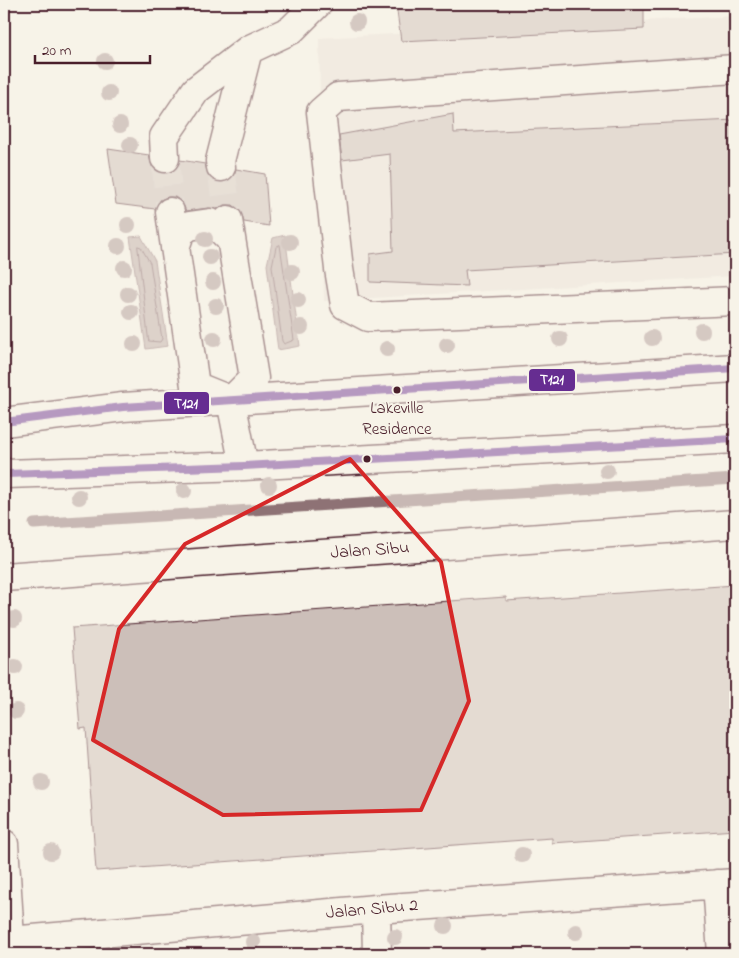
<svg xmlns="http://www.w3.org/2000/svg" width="739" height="958" viewBox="0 0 739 958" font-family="'Indie Flower',sans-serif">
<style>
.built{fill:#eae3da}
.water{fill:#bcaaa7;stroke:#8e7275}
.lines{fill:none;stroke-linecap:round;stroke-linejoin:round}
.shore{stroke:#78575d;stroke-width:1}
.stream{stroke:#8e7275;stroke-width:11}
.building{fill:#ccbfb9;stroke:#4a1f2b}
.minor-tunnel{stroke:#d4c9c2;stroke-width:28;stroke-dasharray:28 14;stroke-linecap:butt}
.minor-casing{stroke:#4a1f2b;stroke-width:31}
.minor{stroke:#f7f3e8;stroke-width:28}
.bus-1-casing{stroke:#f7f3e8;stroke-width:11}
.bus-1{stroke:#662d91;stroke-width:8}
.tree{fill:#ac9796}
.marked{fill:none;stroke:#d62828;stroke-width:4;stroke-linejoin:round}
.bus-dot{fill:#4a1f2b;stroke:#f7f3e8;stroke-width:2}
.labels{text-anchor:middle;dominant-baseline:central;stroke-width:4;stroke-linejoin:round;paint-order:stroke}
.bus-label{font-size:17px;fill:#4a1f2b;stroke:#f7f3e8}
.street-label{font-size:18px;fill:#4a1f2b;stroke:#f7f3e8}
.line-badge{stroke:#f7f3e8;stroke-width:2}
.badge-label{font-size:14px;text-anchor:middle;font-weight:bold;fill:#fff}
</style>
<rect width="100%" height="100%" fill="#f7f3e8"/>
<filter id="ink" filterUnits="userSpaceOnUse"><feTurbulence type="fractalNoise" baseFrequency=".02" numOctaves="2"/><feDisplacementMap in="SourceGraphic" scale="10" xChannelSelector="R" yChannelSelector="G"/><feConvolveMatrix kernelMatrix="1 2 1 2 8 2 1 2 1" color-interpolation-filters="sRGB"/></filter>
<g filter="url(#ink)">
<!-- built -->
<path class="built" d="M735 16V276L324 301 319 38Z"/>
<!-- water -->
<path class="water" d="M285 235 300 346 278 350 267 265 273 238Z
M141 236 155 261 168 346 146 349 130 237Z"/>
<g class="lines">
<!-- shore -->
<path class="shore" d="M280 245 294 340 284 344 282 341 272 266 276 247Z
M138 246 141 247 150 263 162 339 160 342 149 341Z"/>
<!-- stream -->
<path class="stream" d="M34 524 735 479"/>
</g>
<!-- building -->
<path class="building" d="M396 4H644V29L401 41Z
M453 114 454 133 735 120V254L465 270 467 286 370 282V254L393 251 390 154 342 160 339 135Z
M108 149 149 155 152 167 157 172 165 174 174 171 180 160 205 164 209 177 216 182H224L231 179 236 169 265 174 269 226 244 222 240 211 233 205H225L217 209 208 208 186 211 182 202 175 197H168L160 200 155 209 116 204Z
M735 585V830L552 843V838L96 871 86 728 80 729 72 628 506 597V601Z"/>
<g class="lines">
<!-- minor-tunnel -->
<path class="minor-tunnel" d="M165 158 170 212
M221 167 228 220"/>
<!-- minor casing -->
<g class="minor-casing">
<path id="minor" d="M735 69 338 97 321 112 339 269 345 305 368 317 735 301
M165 158 164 137 196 90 248 50 291 30 317 4
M221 167 220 161 248 50
M170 212 195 386 227 399
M228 220 254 378 231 401
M175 248 180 233 189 226 210 223 221 230 231 240
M231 401 244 466
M4 422 123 407 735 368
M4 472 6 474 244 466 735 439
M4 577 735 524
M4 844 11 954
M717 884 722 954
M376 909 377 954
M10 941 376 909 735 883"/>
</g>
<!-- minor -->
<use href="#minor" class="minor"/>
<!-- bus-1 casing -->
<g class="bus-1-casing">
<path id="bus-1" d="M4 422 123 407 735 368
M4 472 6 474 244 466 735 439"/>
</g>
<!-- bus-1 -->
<use href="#bus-1" class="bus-1"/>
</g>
<!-- trees -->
<g class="tree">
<circle cx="357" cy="22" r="8"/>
<circle cx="105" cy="61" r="8"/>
<circle cx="109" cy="93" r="8"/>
<circle cx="120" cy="125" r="8"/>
<circle cx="130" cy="145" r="8"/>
<circle cx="128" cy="225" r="8"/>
<circle cx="205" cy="239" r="8"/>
<circle cx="290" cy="242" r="8"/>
<circle cx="118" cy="246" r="8"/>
<circle cx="210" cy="257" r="8"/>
<circle cx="124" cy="268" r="8"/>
<circle cx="292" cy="272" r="8"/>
<circle cx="213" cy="282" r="8"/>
<circle cx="128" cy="294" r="8"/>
<circle cx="298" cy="300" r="8"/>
<circle cx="216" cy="306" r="8"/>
<circle cx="131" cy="312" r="8"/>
<circle cx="301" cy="327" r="8"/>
<circle cx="702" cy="331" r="8"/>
<circle cx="652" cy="338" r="8"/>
<circle cx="214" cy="339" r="8"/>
<circle cx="560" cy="339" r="8"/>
<circle cx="134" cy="344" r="8"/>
<circle cx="447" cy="345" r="8"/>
<circle cx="387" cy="349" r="8"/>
<circle cx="607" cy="471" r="8"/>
<circle cx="269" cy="485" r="8"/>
<circle cx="184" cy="491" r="8"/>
<circle cx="79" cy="497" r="8"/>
<circle cx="14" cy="619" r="8"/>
<circle cx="15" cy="667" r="8"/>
<circle cx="16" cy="711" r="8"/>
<circle cx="41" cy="782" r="8"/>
<circle cx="51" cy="852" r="8"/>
<circle cx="522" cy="855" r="8"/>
<circle cx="445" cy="926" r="8"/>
<circle cx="576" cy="932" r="8"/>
<circle cx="395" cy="937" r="8"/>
<circle cx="253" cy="942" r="8"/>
</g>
</g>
<!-- marked area -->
<path d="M0 0H739V958H0ZM350 459 441 562 469 701 421 810 223 815 93 740 119 629 185 544Z" fill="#f7f3e8" fill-opacity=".55" fill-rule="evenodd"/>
<path class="marked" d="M350 459 441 562 469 701 421 810 223 815 93 740 119 629 185 544Z"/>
<!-- markers -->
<g class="bus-dot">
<circle cx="397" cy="390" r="4.5"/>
<circle cx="367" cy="459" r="4.5"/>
</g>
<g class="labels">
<!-- bus labels -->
<g class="bus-label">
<text x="397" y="408">Lakeville<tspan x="397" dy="21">Residence</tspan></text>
</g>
<!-- street labels -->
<g class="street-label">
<text transform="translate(370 551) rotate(-4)">Jalan Sibu</text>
<text transform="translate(372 910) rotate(-5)">Jalan Sibu 2</text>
</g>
</g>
<g class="line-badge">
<rect x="528" y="368" width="48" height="24" rx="5" fill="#662d91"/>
<rect x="163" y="391" width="47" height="24" rx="5" fill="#662d91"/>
</g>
<g class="badge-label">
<text x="552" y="384">T121</text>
<text x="186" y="408">T121</text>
</g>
<!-- margin -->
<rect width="739" height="958" fill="none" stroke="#f7f3e8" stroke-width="20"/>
<rect x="10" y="10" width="719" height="938" fill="none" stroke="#4a1f2b" stroke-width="2" filter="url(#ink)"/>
<!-- scale -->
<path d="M35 55v8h115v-8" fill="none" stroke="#4a1f2b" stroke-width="2.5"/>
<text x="42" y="55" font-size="15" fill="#4a1f2b" stroke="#f7f3e8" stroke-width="4" paint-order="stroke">20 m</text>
</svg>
